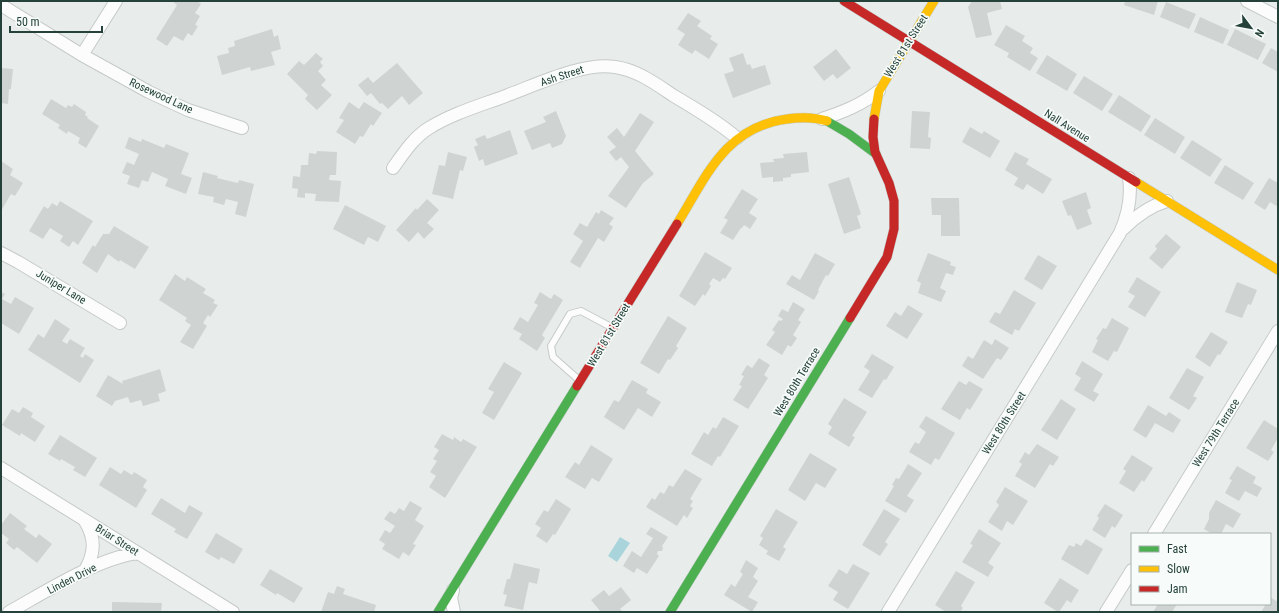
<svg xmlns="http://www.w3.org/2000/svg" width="1279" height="613" viewBox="0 0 1279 613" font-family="'Roboto Condensed',sans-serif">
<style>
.water{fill:#a9d4db}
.building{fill:#cfd4d2}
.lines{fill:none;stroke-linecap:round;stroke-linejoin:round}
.lane-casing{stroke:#c5cac8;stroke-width:8}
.street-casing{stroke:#c5cac8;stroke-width:14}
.fast-casing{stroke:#c3cbc8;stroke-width:10}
.slow-casing{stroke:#c3cbc8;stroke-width:10}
.jam-casing{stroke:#c3cbc8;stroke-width:10}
.lane{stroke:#fcfcfc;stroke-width:6}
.street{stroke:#fcfcfc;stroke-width:12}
.fast{stroke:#4caf50;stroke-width:9}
.slow{stroke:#ffc107;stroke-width:9}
.jam{stroke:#c62828;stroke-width:9}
.labels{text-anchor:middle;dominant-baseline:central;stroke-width:3.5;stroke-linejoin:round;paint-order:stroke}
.street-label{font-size:11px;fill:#24423a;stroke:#f7fbf9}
</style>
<rect width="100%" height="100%" fill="#e8edeb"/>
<!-- water -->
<path class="water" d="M620 537 630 543 617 562 608 556Z"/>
<!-- building -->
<path class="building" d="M174 1H197L201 4 195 13 200 16 195 25 198 26 192 36 188 33 183 41 174 36 167 46 156 39 177 5 173 2Z
M972 1H1000L1002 9 987 13 992 35 976 38 968 7Z
M1125 1H1158L1154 15 1124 5Z
M1166 2 1196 14 1189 29 1160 17Z
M688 13 701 21 697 26 712 36 710 39 718 44 709 59 695 50 692 54 678 45 685 34 677 29Z
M1200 17 1229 30 1223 44 1194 32Z
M1006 25 1025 36 1022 41 1033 48 1030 53 1038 58 1030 71 1007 57 1009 53 994 45Z
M272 29 274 37 278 35 281 49 271 52 275 65 251 71 250 67 222 75 217 56 229 53 228 48 235 46 234 41Z
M1235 29 1266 44 1258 60 1227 45Z
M1271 48 1278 52V72L1262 63Z
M836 49 851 68 837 79 833 74 824 81 813 67Z
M316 53 323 59 320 62 323 66 318 71 326 80 321 85 332 95 317 110 305 99 308 95 287 74 299 61 304 65Z
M743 53 747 65 750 64 752 69 765 65 771 84 733 98 724 74 734 71 729 58Z
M1047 55 1077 74 1067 91 1036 73Z
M397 63 423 93 409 105 402 96 388 109 382 103 380 104 371 93 367 96 358 85 368 77 373 83Z
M1 68 13 69 11 89H9L8 104 1 103Z
M1084 76 1113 94 1102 111 1073 93Z
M1119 95 1151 116 1141 132 1108 112Z
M51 99 66 108 68 105 72 107 74 104 86 112 85 115 88 117 87 118 99 126 86 148 78 143 80 138 68 131 67 134 58 128 60 125 42 114Z
M349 102 359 109 364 102 382 113 373 126 371 124 363 137 360 136 355 144 336 132 344 120 339 118Z
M556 111 566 136 562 144 552 148 550 143 532 150 524 131 546 122 543 117Z
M912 111 930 112 928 137 931 138 930 149 910 148Z
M640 113 654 122 635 151 654 174 643 183 626 208 608 196 629 167 621 157 616 161 609 152 616 147 607 137 617 128 624 137Z
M1155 118 1185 137 1175 154 1144 135Z
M970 127 982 134 984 131 1000 141 990 158 962 142Z
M510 130 518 154 485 166 483 159 479 161 474 147 478 145 475 139 485 135 487 139Z
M129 137 141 142 142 139 164 148 166 144 189 153 181 174 192 178 186 194 165 186 168 179 152 172 148 182 142 180 139 188 127 184 130 176 122 173 127 162 134 165 139 154 125 148Z
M1192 140 1222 159 1210 177 1180 158Z
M317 151 337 152 336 175H330L329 180 341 181 339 202 315 201 316 194 305 193V198L297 197 298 189 292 188 293 176 300 177 301 165H308L309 153 316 154Z
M448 152 467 157 463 171 460 170 453 199 432 194 439 165 445 166Z
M807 152 809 172 791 174V177L783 178V181L773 182V177L762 178 760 163 774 162 773 159 784 158 783 154Z
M1015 152 1029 159 1026 164 1052 179 1043 194 1027 184 1023 190 1014 185 1018 178 1005 170Z
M1 161 13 169 10 175 23 183 15 196 11 194 1 211Z
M1225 165 1254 183 1243 200 1214 183Z
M203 172 218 176 217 178 238 183 239 180 254 184 246 217 235 214 238 202 226 199 224 205 213 202 214 197 198 194Z
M849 177 861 214 857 216 861 228 844 234 828 184Z
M1269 178 1278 183V207L1270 202 1265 210 1254 203Z
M742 189 758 199 749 213 757 218 750 229 744 225 742 228H741L733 240 720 233 728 220 724 218Z
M1086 192 1091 208 1087 210 1092 224 1077 230 1071 215 1068 216 1062 201Z
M931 198H959L960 236H941V215H932Z
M427 199 439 210 427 223 434 229 424 239 418 232 409 242 396 230 416 208 417 210Z
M60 201 93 221 78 245 73 241 69 247 60 241 63 236 50 228 43 239 29 231 44 206 48 209 52 203 57 206Z
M345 205 386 226 378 242 368 237 364 245 333 229Z
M601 210 614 218 609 224 613 227 604 242 598 238 580 268 570 262 583 241 573 234 580 223 587 227 596 212 599 214Z
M114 226 149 247 135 269 120 260 119 262 108 254 97 273 82 263 93 245 95 247 103 234H109Z
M1166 234 1181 247 1162 269 1149 258 1157 249 1155 246Z
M705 252 732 268 725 279 723 278 720 282 713 278 709 284 711 286 705 296 703 294 695 306 679 296Z
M815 253 835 264 828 276 826 275 818 290 819 291 814 300 786 284 792 275 800 280Z
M928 253 951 262 950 265 956 267 953 275 946 273 940 288 946 291 941 302 918 293 921 283 917 281Z
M1038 255 1057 266 1042 290 1024 279Z
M175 274 185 281 187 277 206 289 203 293 215 300 213 303 218 305 210 317 208 315 203 323 207 326 193 349 180 342 191 325 185 321 187 318 159 300Z
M1137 277 1161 292 1145 317 1128 307 1135 296 1128 292Z
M1237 282 1257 290 1251 305 1248 304 1242 318 1225 312Z
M1014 290 1036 303 1019 331 1015 329 1012 335 989 322 995 312 1000 314Z
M1 292 5 294 2 299 11 304 15 297 34 308 19 334 1 323Z
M540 292 551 299 554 294 563 300 542 335 545 338 537 351 519 339 522 334 513 329 520 317 528 322 538 305 534 303Z
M793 302 805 309 798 320 801 322 793 335 797 338 791 347 788 345 782 355 766 345 775 332 772 330 779 320 781 321 783 319 778 316 782 309 788 312Z
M908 305 923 314 907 339 886 326 895 312 901 316Z
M668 316 687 328 676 346 678 348 670 360 668 359 659 374 640 363Z
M1112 318 1129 328 1117 352 1114 351 1108 361 1092 352 1098 340 1096 339 1103 328 1106 329Z
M55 319 70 329 62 341 67 344 70 339 85 348 80 356 83 358 85 354 94 360 80 383 28 350 38 334 44 338Z
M1211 332 1228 342 1220 355 1218 354 1210 367 1195 357Z
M995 339 1009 348 1001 360 997 358 983 379 962 366 968 356 973 359 984 340 992 345Z
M872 354 894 367 886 380 884 379 872 398 858 390 870 371 864 367Z
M759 358 770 365 764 375 768 378 748 409 733 400 742 386 739 385 744 376 741 375 747 365 752 368Z
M1082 361 1103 374 1093 391 1099 394 1094 402 1074 390 1081 378 1075 374Z
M504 362 522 373 494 420 482 413 494 392 488 389Z
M1187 368 1204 377 1193 396 1197 398 1189 410 1169 398Z
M160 369 166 391 158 394 160 401 143 406 141 400 130 403 128 397 115 401 112 406 96 396 108 375 123 384 122 381Z
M632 380 648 389 646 393 661 402 652 417 638 408 624 430 604 417 614 400 619 402Z
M959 381 966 385 969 381 983 389 970 410 967 408 960 420 941 409Z
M844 398 867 412 852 436 855 437 849 447 828 434 832 427 828 424Z
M1061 399 1076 409 1057 440 1041 430Z
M1148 405 1166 416 1169 412 1181 420 1173 433 1155 423 1146 438 1133 430Z
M23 407 33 413 31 417 45 426 35 442 21 433 20 436 2 425 12 409 19 413Z
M926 416 955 433 939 460 935 458 931 465 909 452 915 442 919 444 926 432 919 427Z
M723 417 739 426 720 457 718 456 712 466 691 454 704 432 708 435 713 427 716 429Z
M1264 420 1278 429V438L1271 450 1274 452 1268 461 1246 448Z
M442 434 453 440 454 437 461 442 463 439 477 447 445 498 429 487 436 476 430 472 437 461 433 459 439 450 434 447Z
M60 435 97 458 85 477 73 470 75 467 61 459 60 461 48 454Z
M1037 444 1059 457 1053 466 1050 464 1035 488 1015 476 1022 464 1019 462 1025 452 1029 455Z
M591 445 613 459 599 482 592 478 585 489 565 477 575 462 579 465Z
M810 453 837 469 825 488 816 483 805 501 788 490Z
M1132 455 1153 468 1144 482 1142 480 1134 492 1119 483 1126 471 1123 469Z
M908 464 922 473 907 496 914 500 906 513 885 501 894 486 892 485 896 478 899 479Z
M1237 466 1256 477 1253 483 1262 488 1257 497 1245 491 1239 501 1225 493 1232 480 1229 479Z
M110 467 121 474 124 470 132 475 134 472 147 480 143 487 147 490 136 508 99 485Z
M685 469 702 479 690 499 693 501 690 506 693 508 687 518 684 515 677 526 646 507 652 498 655 500 660 492 664 494 669 485 673 487Z
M1005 487 1028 501 1013 525 1007 521 1002 531 988 522 999 505 996 502Z
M161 498 185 513 189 505 203 513 187 539 174 532 176 529 151 514Z
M556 499 571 509 555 535 553 534 547 543 536 536 541 528 535 524 544 510 548 512Z
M1216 500 1241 514 1233 528 1226 524 1221 534H1212L1204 529 1209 519V513Z
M410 501 422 508 415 520 424 526 413 544 416 545 409 556 403 552 399 559 382 549 385 544 379 540 385 530 390 533 395 526 384 519 390 511 395 514 399 508 404 511Z
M1105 504 1123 515 1115 528 1112 526 1105 538 1092 530 1099 518 1097 516Z
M776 509 798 522 783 547 786 549 779 561 766 554 768 551 759 545 763 538 760 536Z
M884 509 900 519 885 542 888 544 880 556 862 545Z
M10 513 27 526 24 529 36 538 39 534 52 544 37 563 17 547 14 550 6 543 9 539 1 533V525Z
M651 527 668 537 662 546 663 548 662 551H658L657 554 659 556 647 574 637 568 634 573 623 566 632 551 641 557 653 538 646 534Z
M979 529 1001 543 988 563 994 567 988 577 962 562 973 545 970 544Z
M216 533 243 549 234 564 221 557 219 560 205 552Z
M1086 539 1103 549 1088 575 1061 559 1069 545 1074 547 1076 543 1081 546Z
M746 560 758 568 753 577 758 581 748 597 758 602 752 612 724 595 731 584 735 587 743 574 740 572Z
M514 563 540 569 537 584 529 582 523 610 504 606 507 595 503 594 507 579H510Z
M853 564 870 573 848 609 833 600 838 592 828 586 839 569 847 574Z
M270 569 303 588 294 603 277 593 276 595 260 585Z
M956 571 975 582 961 606 963 608 960 612H946L935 605Z
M1060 578 1079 590 1071 603 1067 600 1059 612H1058L1044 603Z
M337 586 345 589 343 594 376 605 374 612H321L328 592 334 594Z
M621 587 631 600 620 609 623 612H601L591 600 604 590 609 596Z
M1270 597 1278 602V612H1261L1266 604H1270Z
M112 602 162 603 161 612H112Z
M1158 604H1177L1172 612H1153Z"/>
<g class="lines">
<!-- lane casing -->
<g class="lane-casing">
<path id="lane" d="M579 380 553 357 551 346 570 314 581 311 611 327"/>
</g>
<!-- street casing -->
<g class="street-casing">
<path id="street" d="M1247 1 1278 17
M1 5 82 55 149 92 188 110 242 128
M82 55 116 1
M822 119C843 112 861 105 879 91
M393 168C403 154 414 137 429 128 453 113 482 105 508 95 538 84 583 62 615 67 637 70 656 84 674 96 696 109 718 122 737 138
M1123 229C1135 217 1150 206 1167 201
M1 253 18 262 120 323
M1 468 233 612
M1154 534 1278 331
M84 572C95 554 96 539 85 521
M453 590 451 598 454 612
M9 612C45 592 98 558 138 553
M888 612 1120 233C1128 215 1132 198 1129 178
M1106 612 1132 570"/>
</g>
<!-- fast casing -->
<g class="fast-casing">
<path id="fast" d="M827 121 849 134 876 154
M438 612 577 386
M670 612 850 318"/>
</g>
<!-- slow casing -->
<g class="slow-casing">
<path id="slow" d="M874 119 879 91 934 1
M1136 182 1278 270
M677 224C706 177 725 127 787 119 800 117 814 117 827 121"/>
</g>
<!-- jam casing -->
<g class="jam-casing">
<path id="jam" d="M844 1 1136 182
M850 318 887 257 894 229V201L889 183 875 152 873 137 874 119
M577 386 677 224"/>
</g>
<!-- lane -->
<use href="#lane" class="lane"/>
<!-- street -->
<use href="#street" class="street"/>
<!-- fast -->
<use href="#fast" class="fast"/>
<!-- slow -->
<use href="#slow" class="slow"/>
<!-- jam -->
<use href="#jam" class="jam"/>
</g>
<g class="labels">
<!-- street labels -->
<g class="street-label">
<text transform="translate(906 46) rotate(-58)">West 81st Street</text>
<text transform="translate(562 76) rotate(-18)">Ash Street</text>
<text transform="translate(161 96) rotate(25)">Rosewood Lane</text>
<text transform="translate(1067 126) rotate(32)">Nall Avenue</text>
<text transform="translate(61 287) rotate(31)">Juniper Lane</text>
<text transform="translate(609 335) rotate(-59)">West 81st Street</text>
<text transform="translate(797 382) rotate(-59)">West 80th Terrace</text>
<text transform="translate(1004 423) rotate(-58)">West 80th Street</text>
<text transform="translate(1216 433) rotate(-58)">West 79th Terrace</text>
<text transform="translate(117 540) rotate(32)">Briar Street</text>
<text transform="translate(72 579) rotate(-27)">Linden Drive</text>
</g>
</g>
<!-- border -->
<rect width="1279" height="613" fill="none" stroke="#24423a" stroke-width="4"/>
<!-- legend -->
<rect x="1131" y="533" width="140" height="72" fill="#f7fbf9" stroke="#a3b1ad"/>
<rect x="1139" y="546" width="20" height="6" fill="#4caf50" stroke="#a3b1ad"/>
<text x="1167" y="553" font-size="12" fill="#24423a">Fast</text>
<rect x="1139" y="566" width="20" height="6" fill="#ffc107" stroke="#a3b1ad"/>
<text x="1167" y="573" font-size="12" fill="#24423a">Slow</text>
<rect x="1139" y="586" width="20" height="6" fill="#c62828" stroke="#a3b1ad"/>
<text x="1167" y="593" font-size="12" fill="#24423a">Jam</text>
<!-- north arrow -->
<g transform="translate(1251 28) rotate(122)" stroke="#f7fbf9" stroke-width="3" paint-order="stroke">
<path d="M0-3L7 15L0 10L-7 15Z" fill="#24423a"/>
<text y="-6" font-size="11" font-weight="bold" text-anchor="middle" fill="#24423a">N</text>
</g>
<!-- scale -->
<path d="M10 26v6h92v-6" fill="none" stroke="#24423a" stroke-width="2"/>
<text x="16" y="26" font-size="12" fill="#24423a" stroke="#f7fbf9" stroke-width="3" paint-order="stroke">50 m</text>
</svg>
